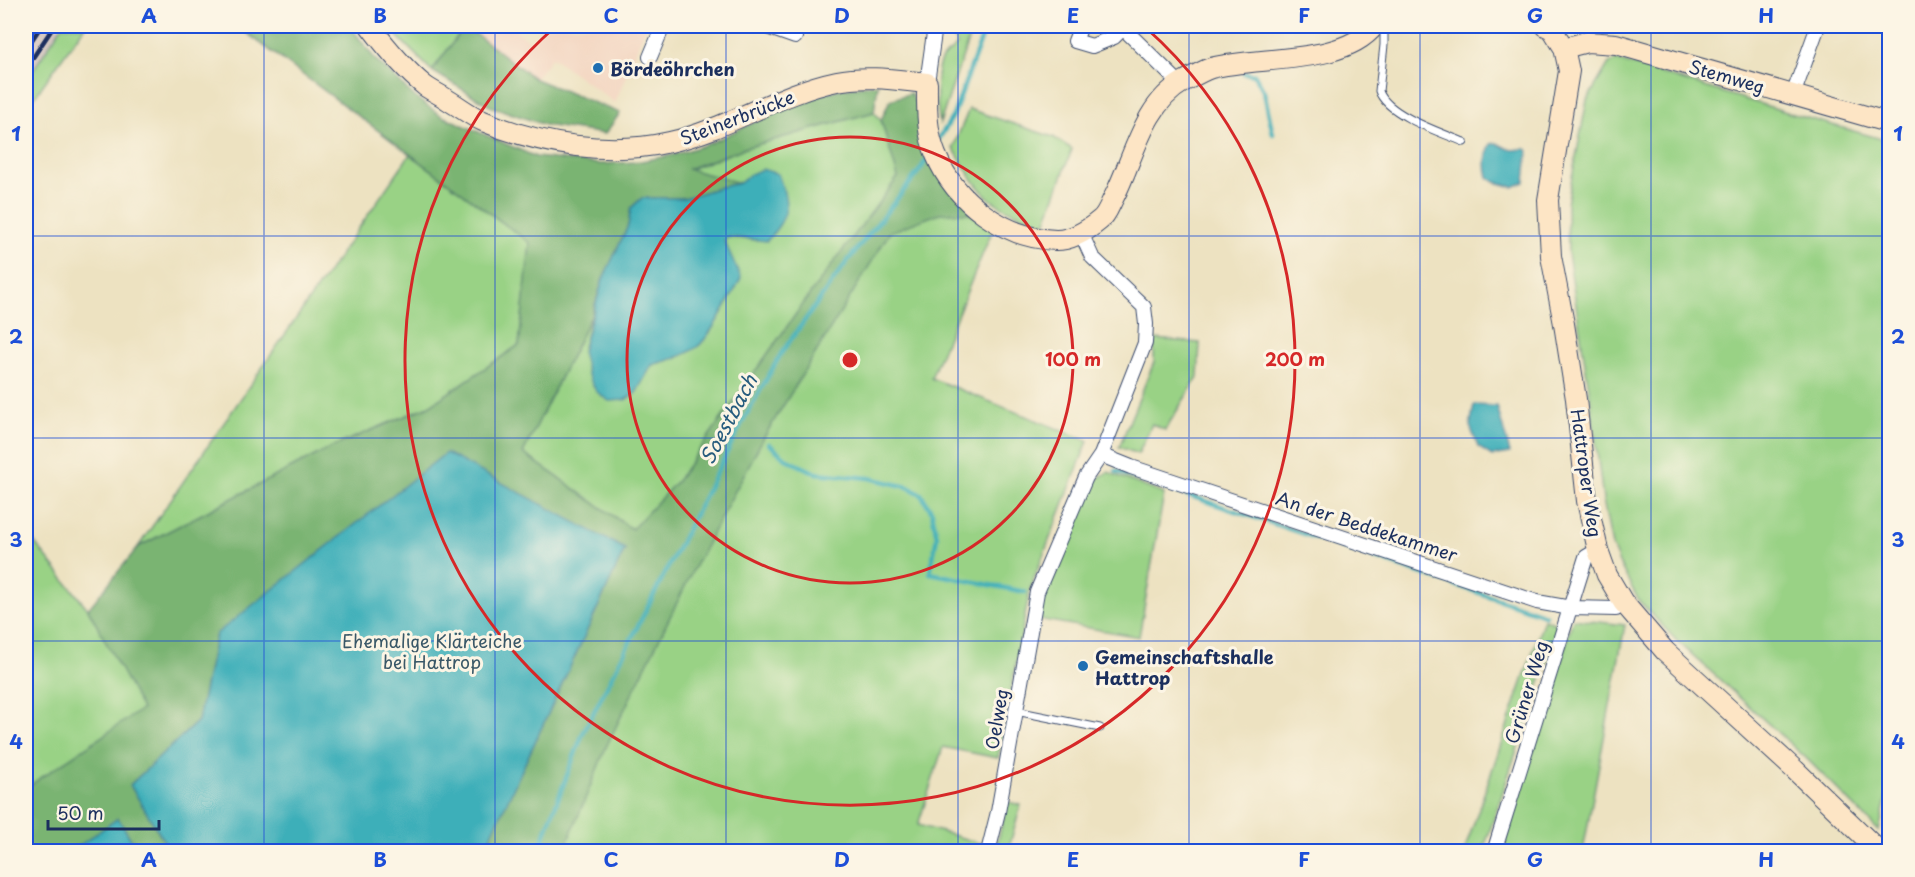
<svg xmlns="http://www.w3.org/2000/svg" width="1915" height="877" viewBox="0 0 1915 877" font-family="'Playpen Sans',sans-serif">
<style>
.built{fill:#f3d4bf}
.industrial{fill:#cfc0bb}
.green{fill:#99d285;stroke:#5a8072;stroke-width:1.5}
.forest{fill:#7ab472;stroke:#4a7268;stroke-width:1.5}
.water{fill:#3eafb9;stroke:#2c6f8c;stroke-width:1.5}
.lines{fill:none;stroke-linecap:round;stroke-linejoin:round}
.stream{stroke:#3eafb9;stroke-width:4.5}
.lane-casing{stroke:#3a4a6d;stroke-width:9}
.street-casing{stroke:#3a4a6d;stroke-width:16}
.secondary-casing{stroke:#3a4a6d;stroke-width:22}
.lane{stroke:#fff;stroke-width:7}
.street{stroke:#fff;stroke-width:14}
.secondary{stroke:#fde5c5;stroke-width:20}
.rail{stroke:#1b2f5e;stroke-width:4.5}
.grid{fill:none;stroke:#1d4ed8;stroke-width:1.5;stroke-opacity:0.55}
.ring{fill:none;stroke:#d62828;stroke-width:3}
.poi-dot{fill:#1f6fb2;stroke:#fcf5e5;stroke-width:2}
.labels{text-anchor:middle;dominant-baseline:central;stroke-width:6;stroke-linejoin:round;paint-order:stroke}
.poi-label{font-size:18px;font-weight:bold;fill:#1b2f5e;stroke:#fcf5e5;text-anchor:start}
.street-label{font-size:18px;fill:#1b2f5e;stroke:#fcf5e5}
.park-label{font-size:18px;fill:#3a5868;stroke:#fcf5e5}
.water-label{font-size:20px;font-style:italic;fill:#275c7e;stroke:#fcf5e5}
.centre{fill:#d62828;stroke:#fcf5e5;stroke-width:3}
.ring-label{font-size:18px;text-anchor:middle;font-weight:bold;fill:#d62828;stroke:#fcf5e5;stroke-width:6;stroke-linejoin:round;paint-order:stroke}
.neatline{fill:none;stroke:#1d4ed8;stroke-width:2}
.grid-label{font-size:20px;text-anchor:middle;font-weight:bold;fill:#1d4ed8}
</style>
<rect width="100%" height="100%" fill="#fcf5e5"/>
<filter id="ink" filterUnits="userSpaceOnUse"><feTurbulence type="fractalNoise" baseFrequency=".0167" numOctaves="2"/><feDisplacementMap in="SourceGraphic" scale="12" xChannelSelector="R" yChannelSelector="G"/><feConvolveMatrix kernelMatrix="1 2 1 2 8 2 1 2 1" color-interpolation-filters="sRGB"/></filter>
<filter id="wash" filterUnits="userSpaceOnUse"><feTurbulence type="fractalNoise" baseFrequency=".008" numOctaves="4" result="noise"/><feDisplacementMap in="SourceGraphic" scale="24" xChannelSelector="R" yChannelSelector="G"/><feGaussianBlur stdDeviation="1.35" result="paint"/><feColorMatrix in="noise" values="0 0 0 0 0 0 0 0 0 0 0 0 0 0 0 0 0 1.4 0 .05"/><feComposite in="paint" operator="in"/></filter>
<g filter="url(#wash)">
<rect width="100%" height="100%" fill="#ede2c1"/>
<!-- built -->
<path class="built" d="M465 26H510L533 43 541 26H646L615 103 552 57 535 79Z"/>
<!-- industrial -->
<path class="industrial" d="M32 26H62L26 81V35Z"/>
<!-- green -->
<path class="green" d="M62 26H85L26 109V81Z
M390 26H465L432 71 399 38Z
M945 26H973L940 123C937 108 933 70 943 57 947 52 953 51 957 45L956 41 946 31Z
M1617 60 1790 113 1889 141 1890 781 1879 831 1806 758 1676 640 1639 601 1619 563 1612 546 1603 500 1590 396 1568 253 1567 203 1587 100 1609 63Z
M969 109 1053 137 1072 149 1045 224C1026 217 1005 211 989 198 974 185 964 165 953 148Z
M874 112 881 120 897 171 971 214 993 229 931 378 1088 441 1030 589 998 758 943 747 918 825 983 844 980 851H26L106 734 26 788V532L88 609 137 698 388 437 491 444 615 517 523 453 592 314 582 351 636 392 652 365C668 360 683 357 697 347 710 338 732 295 740 278L723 240 729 237 755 240 749 175 740 183 687 170 745 148Z
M410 154 531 243 519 345 429 406 332 447 138 547Z
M1154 339 1200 343 1198 377 1165 430 1152 424 1138 454 1119 447 1154 362Z
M1108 472 1164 494 1139 637 1038 619 1043 593 1096 479Z
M1544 619 1559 625 1483 851 1464 852Z
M1573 619 1625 625 1583 851 1502 852Z
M1008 802 1021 805 1008 851H995Z"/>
<!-- forest -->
<path class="forest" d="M237 26H350L375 59 416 98 442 116 536 157 601 164 636 162 673 155 708 144 804 99 840 89 878 84 874 112 745 148 688 169 740 183 721 187 685 198H642L631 208 628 226 603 279 592 314 523 453 632 529 677 481 813 290 898 177 881 120 890 100 911 93 918 109 971 213H940L890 232 764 437 695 566 607 745 564 851H484L625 549 216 634 198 721 130 785 170 851H138L118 818 72 851 26 852V788L142 709 88 609 138 547 332 447 429 406 519 345 530 243Z
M465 26 535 79 620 113 605 134 545 125 490 106 432 71Z"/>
<!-- water -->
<path class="water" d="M1497 143C1507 149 1513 152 1525 148L1528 151 1525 182 1513 187 1495 182 1488 177C1485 166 1485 155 1491 144Z
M762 169 778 174C790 208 790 213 767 241L729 237 724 240 741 278C732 295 710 338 697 347 683 357 668 360 652 365L636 393 625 400 609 401 596 391 588 375 582 351 603 279 628 226 631 208 642 198H685L721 187 740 183 749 175Z
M1474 405 1497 406 1510 453 1492 456 1478 447 1470 426Z
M446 453 625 549 484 851H170L130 785 198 721 216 634Z
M118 818 138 851H72Z"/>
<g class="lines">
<!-- stream -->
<path class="stream" d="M1244 73 1255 75 1264 92 1273 134
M937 142 953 116 986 26
M769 444 788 460 816 473 869 478 908 487 921 494 932 512 937 537 930 573 1025 592
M1116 471 1545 615
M538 852 583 733 744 419 782 352 846 263 920 170 930 154"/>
</g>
</g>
<g filter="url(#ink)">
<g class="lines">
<!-- lane casing -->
<g class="lane-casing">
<path id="lane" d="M1384 26V45L1379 91C1387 115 1442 133 1464 142
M1016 711 1100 728"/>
</g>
<!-- street casing -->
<g class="street-casing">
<path id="street" d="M764 26 795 37
M1081 26 1075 41 1092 46 1114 37 1123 28
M1118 26 1123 28 1180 84
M650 57 663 26
M927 83 935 26
M1793 95 1818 26
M1101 455 1131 467 1537 602 1571 608 1616 609 1623 602
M988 852 998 812 1037 592 1086 477 1101 455 1145 343 1146 324 1144 307 1092 257 1081 233
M1494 852 1586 557 1598 550"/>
</g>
<!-- secondary casing -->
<g class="secondary-casing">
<path id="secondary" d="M370 26C386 47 404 69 425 86 432 91 441 95 448 100 460 107 471 116 483 121 540 145 610 156 670 142 728 129 779 93 837 81 867 75 897 80 927 83 927 108 926 131 936 155 955 201 1005 239 1056 240 1072 240 1088 230 1100 220 1107 215 1110 204 1114 197 1134 158 1143 105 1183 82 1192 77 1202 71 1211 68 1258 56 1344 65 1374 26
M1546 26 1552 29 1564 48 1569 71 1548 200 1551 256 1564 324 1576 399 1587 501 1598 550 1607 575 1623 602 1665 651 1795 770 1880 852
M1564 48 1587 42 1616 44 1890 123"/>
</g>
<!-- lane -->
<use href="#lane" class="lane"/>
<!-- street -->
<use href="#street" class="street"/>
<!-- secondary -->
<use href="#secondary" class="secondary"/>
<!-- rail -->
<path class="rail" d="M26 49 41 26
M26 68 54 26"/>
</g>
</g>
<!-- grid -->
<path class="grid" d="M264 26V852M495 26V852M726 26V852M958 26V852M1189 26V852M1420 26V852M1651 26V852M26 236H1890M26 438H1890M26 641H1890"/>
<!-- distance rings -->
<g class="ring">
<circle cx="850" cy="360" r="223"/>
<path d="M1145 27A445 445 0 1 1 555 27"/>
</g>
<!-- markers -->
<g class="poi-dot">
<circle cx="598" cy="68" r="6"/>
<circle cx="1083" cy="666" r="6"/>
</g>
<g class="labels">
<!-- poi labels -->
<g class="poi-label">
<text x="610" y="68">Bördeöhrchen</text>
<text x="1095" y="656">Gemeinschaftshalle<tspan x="1095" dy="21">Hattrop</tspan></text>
</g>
<!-- street labels -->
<g class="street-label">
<text transform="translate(1727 76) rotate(16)">Stemweg</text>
<text transform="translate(737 117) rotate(-21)">Steinerbrücke</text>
<text transform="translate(1587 473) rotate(82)">Hattroper Weg</text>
<text transform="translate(1367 526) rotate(18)">An der Beddekammer</text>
<text transform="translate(1526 692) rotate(-73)">Grüner Weg</text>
<text transform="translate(996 719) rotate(-80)">Oelweg</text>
</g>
<!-- park labels -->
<g class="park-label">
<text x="432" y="640">Ehemalige Klärteiche<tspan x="432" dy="21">bei Hattrop</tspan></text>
</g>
<!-- water labels -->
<g class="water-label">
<text transform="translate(728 419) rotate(-62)">Soestbach</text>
</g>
</g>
<circle cx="850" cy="360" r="9" class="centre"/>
<g class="ring-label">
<text x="1073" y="366">100 m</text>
<text x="1295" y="366">200 m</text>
</g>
<!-- margin -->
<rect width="1915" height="877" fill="none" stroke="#fcf5e5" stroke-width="66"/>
<!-- scale -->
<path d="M48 820v9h111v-9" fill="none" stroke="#1b2f5e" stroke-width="3"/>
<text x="57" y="820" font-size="18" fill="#1b2f5e" stroke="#fcf5e5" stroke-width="4.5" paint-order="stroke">50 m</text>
<rect x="33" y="33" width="1849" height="811" class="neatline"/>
<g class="grid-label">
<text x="149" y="23">A</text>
<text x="380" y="23">B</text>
<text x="611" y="23">C</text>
<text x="842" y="23">D</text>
<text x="1073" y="23">E</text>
<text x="1304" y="23">F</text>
<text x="1535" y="23">G</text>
<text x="1766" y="23">H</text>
<text x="16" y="141">1</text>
<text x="1898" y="141">1</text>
<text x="16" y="344">2</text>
<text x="1898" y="344">2</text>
<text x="16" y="547">3</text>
<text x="1898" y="547">3</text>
<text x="16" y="749">4</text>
<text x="1898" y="749">4</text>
<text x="149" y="867">A</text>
<text x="380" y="867">B</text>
<text x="611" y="867">C</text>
<text x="842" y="867">D</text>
<text x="1073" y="867">E</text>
<text x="1304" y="867">F</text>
<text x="1535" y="867">G</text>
<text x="1766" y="867">H</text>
</g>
</svg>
